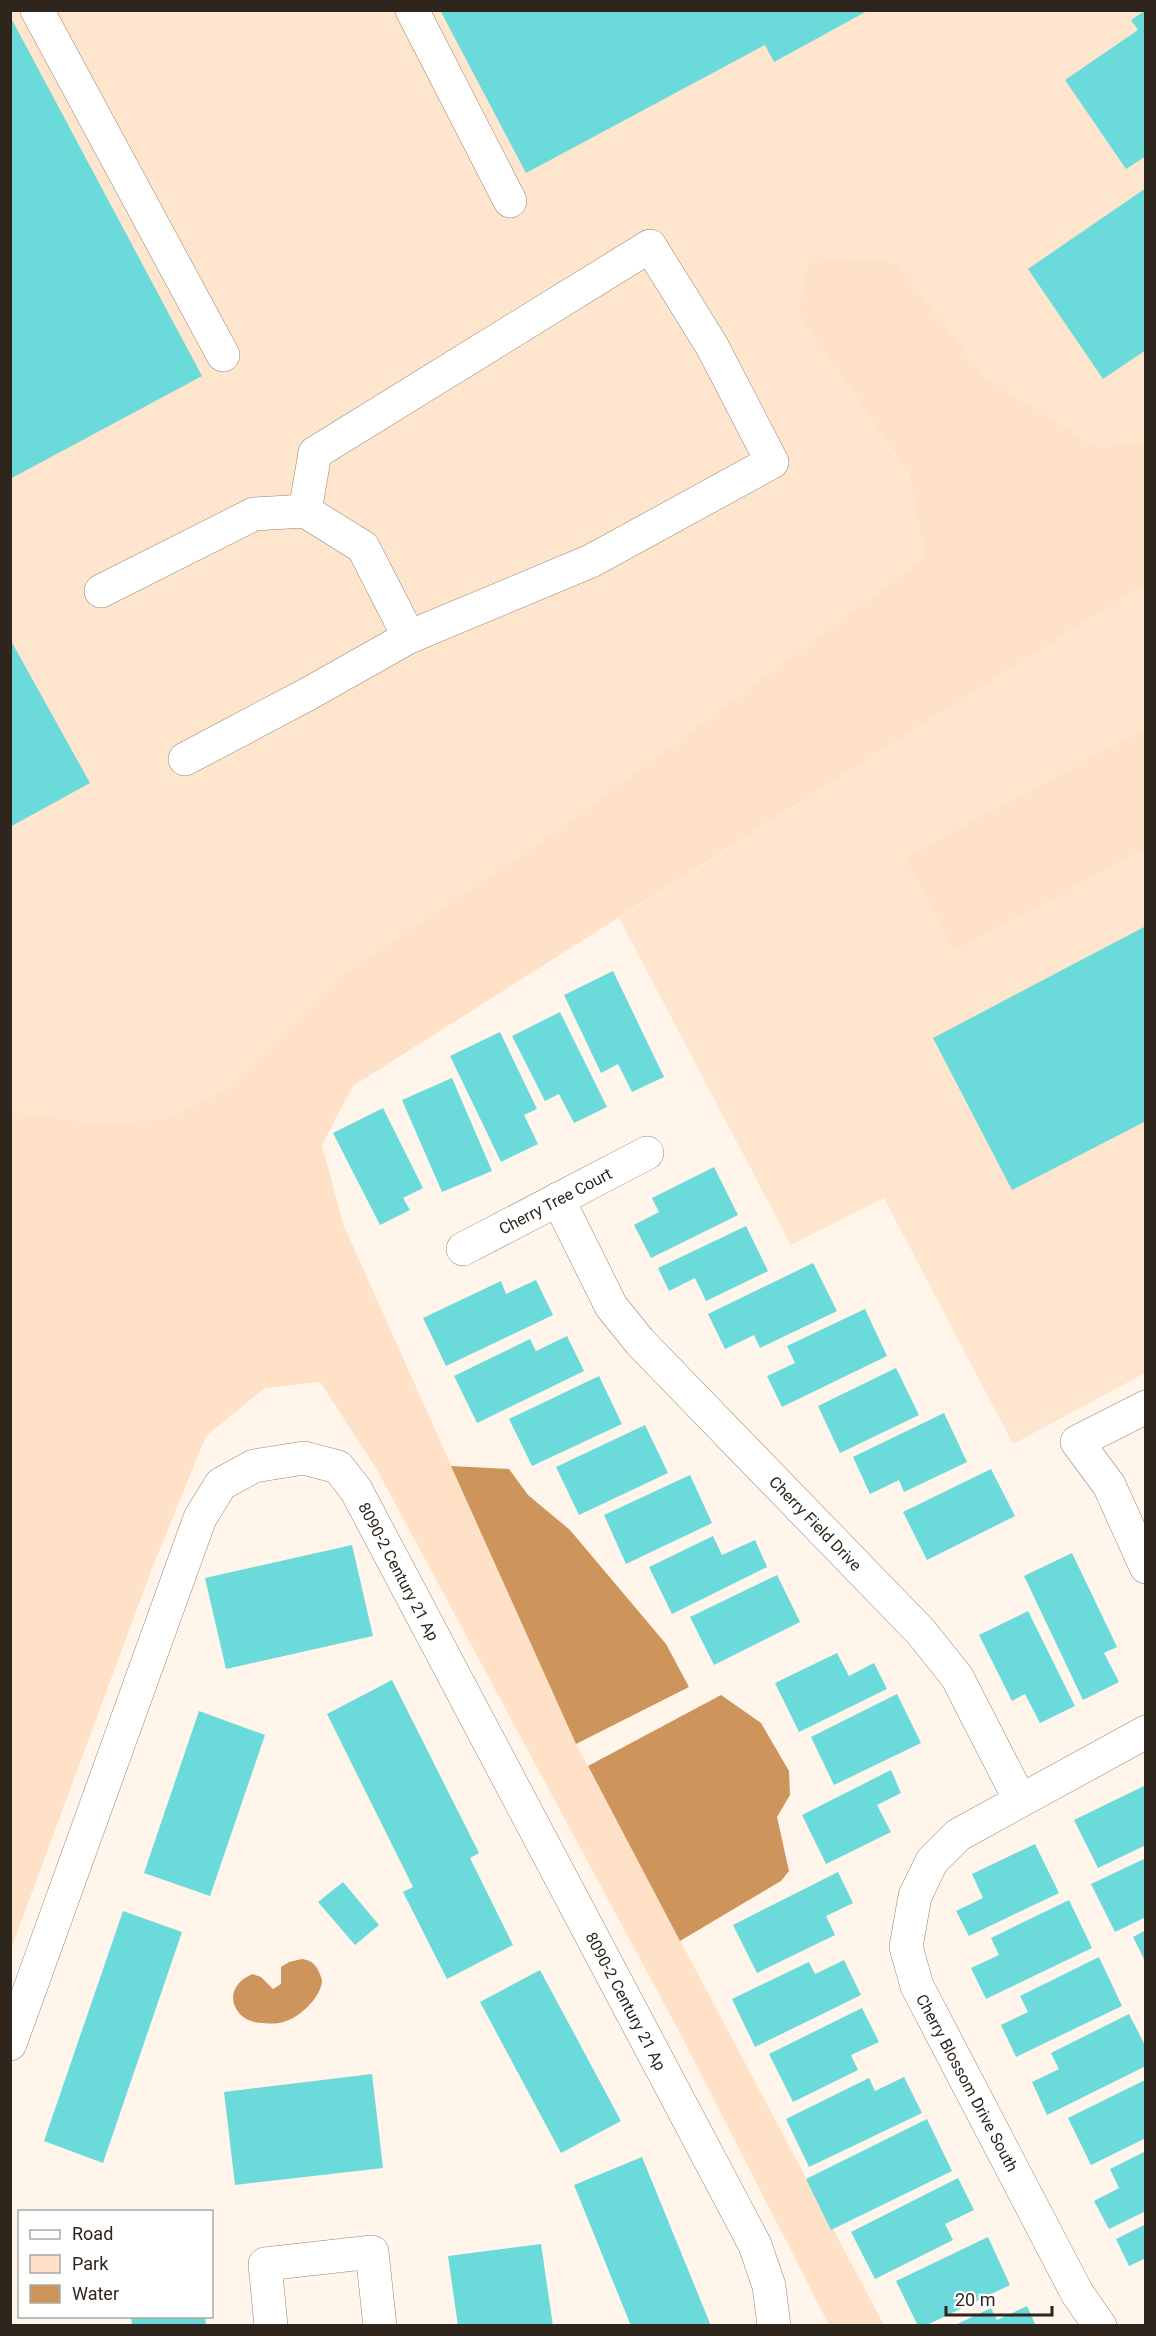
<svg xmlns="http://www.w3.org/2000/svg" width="1156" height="2336" viewBox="0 0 1156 2336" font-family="Roboto,sans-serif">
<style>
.built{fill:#fee5ce}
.green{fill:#fee1c6}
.water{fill:#cd955b}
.building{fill:#6bdadb}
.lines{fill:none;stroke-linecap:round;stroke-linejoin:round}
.minor-casing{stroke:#9b846f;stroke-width:34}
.minor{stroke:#fff;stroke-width:33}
.labels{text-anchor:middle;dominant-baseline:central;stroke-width:4.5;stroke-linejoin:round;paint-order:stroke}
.street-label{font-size:16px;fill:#2e251c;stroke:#fff}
</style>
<rect width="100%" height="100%" fill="#fff5eb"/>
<!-- built -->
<path class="built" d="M11 11H1145V441L1099 448 986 380 896 263 799 315 910 478 924 558 554 833 337 979 226 1089 167 1119 101 1124 11 1111Z
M1145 584V1373L1013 1444 884 1198 791 1245 619 918Z"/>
<!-- green -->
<path class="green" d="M809 257 896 263 987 380 1099 448 1145 441V584L353 1086 322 1145 343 1224 576 1744 884 2325H829L681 2035 376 1468 320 1382 265 1388 206 1436 151 1571 11 1949V1111L101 1124 167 1119 226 1089 337 979 554 833 924 558 910 477 799 315Z
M1145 729V849L955 950 905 858Z"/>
<!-- water -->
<path class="water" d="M451 1466 509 1469 528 1495 570 1530 666 1644 689 1687 576 1744Z
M721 1695 761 1723 789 1771 790 1795 777 1817 789 1871 781 1881 680 1941 588 1766Z
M302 1959C309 1960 313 1962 317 1968 319 1972 322 1978 322 1981 321 1997 300 2017 286 2021 279 2024 271 2024 263 2023 254 2023 245 2020 239 2013 226 1997 236 1980 253 1974L261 1977 273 1989 281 1984V1967L289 1962Z"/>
<!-- building -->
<path class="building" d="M440 10H869L774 62 765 45 526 173Z
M1146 10V156L1126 169 1065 80 1138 30 1131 20Z
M10 16 202 376 10 479Z
M1146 188V350L1103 379 1028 269Z
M10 639 90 783 10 827Z
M1146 926V1121L1012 1190 933 1038Z
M613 971 664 1077 632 1092 618 1064 601 1073 564 995Z
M560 1012 607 1107 574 1123 559 1094 545 1101 512 1036Z
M500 1032 537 1109 524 1115 538 1144 501 1162 450 1056Z
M452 1078 492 1171 442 1192 402 1100Z
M383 1108 423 1188 403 1198 410 1210 380 1225 333 1133Z
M714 1167 738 1215 651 1258 634 1225 659 1212 652 1198Z
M746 1226 768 1271 706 1301 695 1278 669 1291 658 1268Z
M813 1263 837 1311 760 1348 754 1335 725 1349 708 1314Z
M536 1280 553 1315 446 1366 423 1318 501 1281 506 1294Z
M865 1309 887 1356 782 1407 767 1376 795 1363 787 1346Z
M567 1336 584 1371 477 1423 454 1376 530 1339 536 1351Z
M896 1368 919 1415 840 1453 818 1406Z
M599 1376 622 1424 532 1466 509 1419Z
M944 1413 967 1462 904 1492 899 1480 870 1494 853 1457Z
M645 1425 668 1473 579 1515 556 1467Z
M991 1469 1015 1516 927 1560 903 1512Z
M690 1475 712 1523 626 1564 604 1515Z
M713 1536 722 1555 755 1540 767 1567 672 1614 649 1567Z
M352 1545 373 1636 226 1669 205 1578Z
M1072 1553 1117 1647 1104 1653 1119 1682 1083 1700 1024 1576Z
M777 1575 800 1622 714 1665 690 1617Z
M1028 1611 1075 1706 1040 1723 1025 1694 1012 1701 979 1635Z
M837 1653 849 1676 874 1663 887 1689 799 1732 775 1683Z
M392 1680 479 1853 470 1858 513 1945 447 1979 403 1892 413 1887 327 1714Z
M897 1694 921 1743 834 1785 811 1737Z
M199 1711 265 1735 210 1896 144 1873Z
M891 1770 901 1793 877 1805 891 1832 826 1864 802 1815Z
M1146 1785V1845L1098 1868 1074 1820Z
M1035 1844 1059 1893 969 1936 956 1911 983 1898 972 1874Z
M1146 1858V1917L1115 1932 1091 1884Z
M838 1872 853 1903 826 1916 835 1935 757 1973 733 1925Z
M343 1882 379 1925 355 1945 318 1902Z
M1069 1900 1092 1948 986 1999 971 1968 999 1955 991 1938Z
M123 1911 182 1932 103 2163 44 2141Z
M1146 1930V1963L1133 1937Z
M1099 1957 1122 2006 1016 2057 1001 2025 1028 2012 1020 1996Z
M844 1960 861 1995 755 2047 732 1999 809 1962 815 1974Z
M540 1970 621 2121 561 2153 480 2002Z
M862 2008 879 2042 851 2055 858 2070 793 2102 769 2054Z
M1129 2014 1146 2047V2066L1047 2115 1032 2082 1059 2069 1051 2053Z
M372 2074 383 2168 235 2185 224 2092Z
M904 2077 922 2113 809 2167 786 2119 869 2078 875 2091Z
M1145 2080 1146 2138 1091 2165 1068 2118Z
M927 2119 952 2171 831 2230 806 2179Z
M1146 2151V2211L1109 2229 1094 2201 1119 2188 1110 2169Z
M642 2157 711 2326H631L574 2185Z
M958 2178 974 2210 945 2224 953 2240 875 2279 851 2232Z
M1146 2224V2258L1129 2266 1116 2239Z
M988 2237 1010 2285 925 2326H918L896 2281Z
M541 2244 553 2326H458L448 2256Z
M1027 2306 1036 2326H953L991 2308 997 2320Z
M131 2316H205L206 2326H132Z"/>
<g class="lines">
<!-- minor casing -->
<g class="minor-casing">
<g id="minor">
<path d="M37 10 223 355"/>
<path d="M412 10 510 201"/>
<path d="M305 511 315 453 650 246 712 346 772 462 591 561 409 637"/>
<path d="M101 591 254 514 305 511 363 547 409 637 308 694 185 759"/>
<path id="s1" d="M558 1199 611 1306 640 1342 921 1632 957 1677 1020 1800"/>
<path id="s2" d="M463 1249 647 1153"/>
<path d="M1146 1407 1077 1442 1109 1485 1146 1567"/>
<path id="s3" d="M10 2044 200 1518 221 1484 254 1466 304 1458 338 1467 356 1490 755 2245 769 2286 774 2326"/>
<path d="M271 2326 265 2264 372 2252 380 2326"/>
<path d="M1100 2326 1077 2293 917 1986 906 1947 915 1896 932 1861 958 1835 1146 1732"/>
</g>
</g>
<!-- minor -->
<use href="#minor" class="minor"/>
</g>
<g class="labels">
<!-- street labels -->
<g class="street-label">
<text stroke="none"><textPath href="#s2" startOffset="104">Cherry Tree Court</textPath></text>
<text stroke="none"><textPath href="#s1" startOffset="418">Cherry Field Drive</textPath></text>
<text stroke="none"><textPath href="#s3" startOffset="844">8090-2 Century 21 Ap</textPath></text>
<text stroke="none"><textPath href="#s3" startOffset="1330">8090-2 Century 21 Ap</textPath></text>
<text transform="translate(967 2083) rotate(62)">Cherry Blossom Drive South</text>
</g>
</g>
<!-- border -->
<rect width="1156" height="2336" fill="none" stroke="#2e251c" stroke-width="24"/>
<!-- legend -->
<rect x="18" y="2210" width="195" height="108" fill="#ffffff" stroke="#aba8a4" stroke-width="1.5"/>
<rect x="30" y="2230" width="30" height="9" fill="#ffffff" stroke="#aba8a4" stroke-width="1.5"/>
<text x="72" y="2240" font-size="18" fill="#2e251c">Road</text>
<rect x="30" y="2255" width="30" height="18" fill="#fee1c6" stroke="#aba8a4" stroke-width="1.5"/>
<text x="72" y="2270" font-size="18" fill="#2e251c">Park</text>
<rect x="30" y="2285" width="30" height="18" fill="#cd955b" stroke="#aba8a4" stroke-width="1.5"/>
<text x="72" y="2300" font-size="18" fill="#2e251c">Water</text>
<!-- scale -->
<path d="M946 2306v9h106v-9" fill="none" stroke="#2e251c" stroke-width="3"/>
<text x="955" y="2306" font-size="18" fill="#2e251c" stroke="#ffffff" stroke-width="4.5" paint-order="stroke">20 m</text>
</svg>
